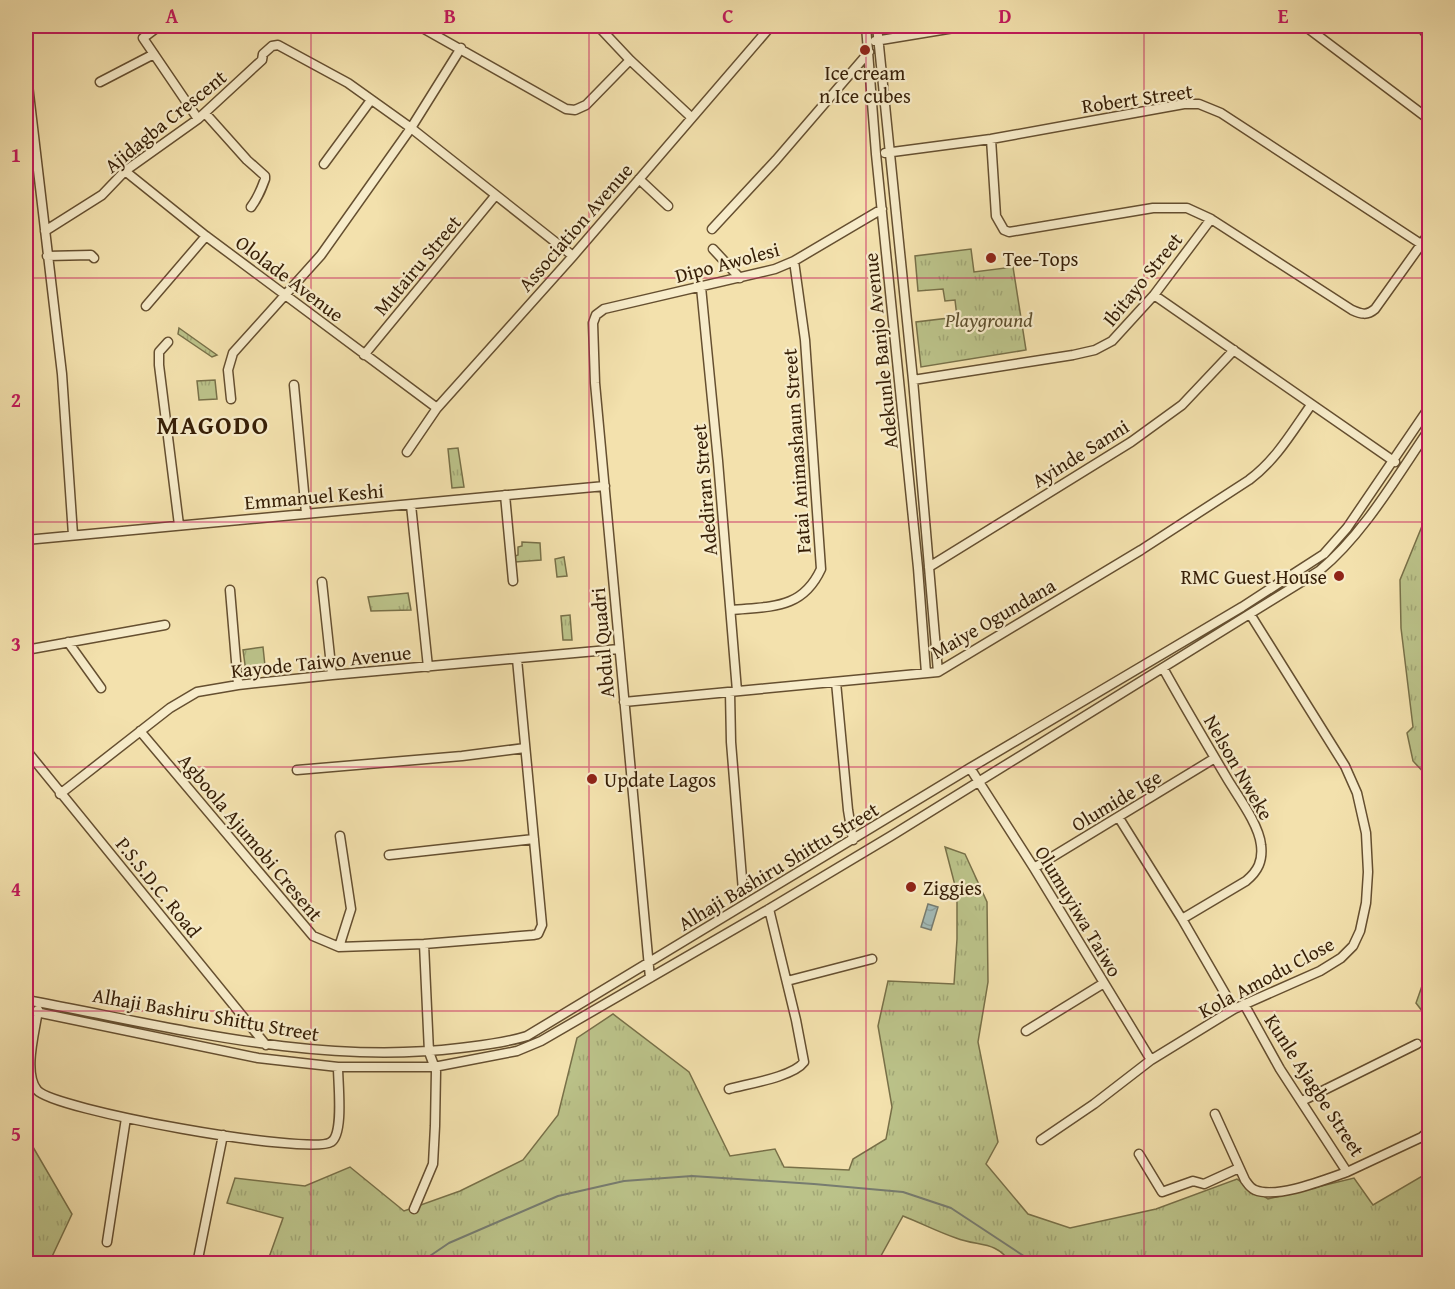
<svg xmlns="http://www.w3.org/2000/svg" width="1455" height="1289" viewBox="0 0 1455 1289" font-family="'Gentium Book Plus',serif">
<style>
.grass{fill:url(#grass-tufts);stroke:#787048;stroke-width:1.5}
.water{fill:url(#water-waves);stroke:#777c70;stroke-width:1.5}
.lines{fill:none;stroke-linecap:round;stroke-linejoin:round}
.stream{stroke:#777c70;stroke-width:2}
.street-casing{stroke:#654f30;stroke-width:11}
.street{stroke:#f7ecca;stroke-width:8}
.grid{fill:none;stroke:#c2185b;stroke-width:1.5;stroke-opacity:0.55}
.poi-dot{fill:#8f2418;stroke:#f7ecca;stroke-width:2}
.labels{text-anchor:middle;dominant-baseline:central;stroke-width:4.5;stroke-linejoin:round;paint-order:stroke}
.poi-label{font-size:20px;fill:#361e06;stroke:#f7ecca;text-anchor:start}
.street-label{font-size:20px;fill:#361e06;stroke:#f7ecca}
.park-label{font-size:20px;font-style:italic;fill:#5e4f2d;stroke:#f7ecca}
.district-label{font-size:26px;font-weight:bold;letter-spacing:1.5px;fill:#361e06;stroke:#f7ecca}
.neatline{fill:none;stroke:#c2185b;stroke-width:2}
.grid-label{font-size:20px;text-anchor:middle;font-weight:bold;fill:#c2185b}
</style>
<defs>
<pattern id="grass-tufts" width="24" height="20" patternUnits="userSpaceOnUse" patternTransform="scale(1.5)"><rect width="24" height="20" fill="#bbc289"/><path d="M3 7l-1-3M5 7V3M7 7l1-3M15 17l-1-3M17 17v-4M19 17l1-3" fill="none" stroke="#a1a675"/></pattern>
<pattern id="water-waves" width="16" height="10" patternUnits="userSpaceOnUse" patternTransform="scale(1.5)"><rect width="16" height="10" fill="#a2bab7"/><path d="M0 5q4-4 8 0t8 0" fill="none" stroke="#8c9f9c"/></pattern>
</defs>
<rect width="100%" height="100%" fill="#f3e1ad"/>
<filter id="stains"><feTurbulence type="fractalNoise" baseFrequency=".00333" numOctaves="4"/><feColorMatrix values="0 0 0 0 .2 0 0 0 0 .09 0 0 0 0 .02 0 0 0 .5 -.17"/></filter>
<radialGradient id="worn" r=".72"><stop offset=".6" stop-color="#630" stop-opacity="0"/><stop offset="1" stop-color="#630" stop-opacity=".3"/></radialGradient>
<!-- grass -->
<path class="grass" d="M971 249 974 272 1013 267 1026 350 921 367 916 322 957 317 955 300 945 301 943 289 918 291 915 256Z
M179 328 217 355 212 357 178 334Z
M215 380 217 399 199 400 197 381Z
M458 448 464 487 452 488 448 449Z
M1429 509 1430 778H1429L1413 761 1407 733 1413 727 1401 628 1400 580Z
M522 542 540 543 541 560 515 562V556L518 555V547L522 546Z
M564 557 567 576 557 577 555 559Z
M408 593 411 610 371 611 368 597Z
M570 615 572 640H563L561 616Z
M263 647 265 666 263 670 246 672 243 650Z
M945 847 965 854 987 902 988 982 978 1042 998 1142 986 1164 1028 1214 1070 1228 1156 1209 1237 1179 1268 1199 1354 1178 1373 1205 1429 1172V1200L1427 1202 1422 1245H1429V1263H1011C995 1240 979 1247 956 1238 938 1232 921 1223 903 1216L877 1263H267L283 1218 227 1203 235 1178 305 1186 350 1167 404 1211 460 1191 523 1160 558 1115 577 1038 613 1014 689 1072 730 1156 775 1149 784 1167 849 1170 853 1159 886 1139 892 1107 878 1026 888 981 954 984 957 939V893Z
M1429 966V1020L1416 1003Z
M26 1135 72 1214 49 1263H26Z"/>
<!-- water -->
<path class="water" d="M928 904 938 907 931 930 921 927Z"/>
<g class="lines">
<!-- stream -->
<path class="stream" d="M418 1264 449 1243 558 1196 624 1181 692 1176 814 1184 903 1192 951 1208 1036 1264"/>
<!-- street casing -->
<g class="street-casing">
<path id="street" d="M159 26 143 38 198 119
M419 26 566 109 575 110 586 105 630 60
M598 26 630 60 691 117
M866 26 876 154 918 568 926 673
M877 26 913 380 938 672
M1305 26 1430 120
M1420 26 1430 39
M875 41 966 26
M26 68 62 374 73 535
M100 82 154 54
M205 113 247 160 265 176V179C261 190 258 198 251 207
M991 139 996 216 1004 230 1009 232 1153 208H1187L1211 219 1352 310C1361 314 1367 316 1375 309L1430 232
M885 153 991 139 1184 104H1199L1221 113 1421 244
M324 164 371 100
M125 171 206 236 437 408
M639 179 668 206
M712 229 776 160 869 52
M45 231 102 195 125 171 198 119 262 60 263 54 272 46 278 45 348 83 411 128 573 256
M713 249 740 278
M47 256 91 255 94 258
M701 287 718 461 737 691
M1154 295 1395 462
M146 306 206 236
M168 342 159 352V365L179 525
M364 355 495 196
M913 380 1073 355 1095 350 1112 341 1154 295 1211 219
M294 385 306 513
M231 399 228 370 233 353 321 255 411 128 461 48
M407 452 437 408 573 256 771 26
M505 495 513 581
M411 505 428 667
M26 540 605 486
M929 567 1131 442 1182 405 1234 350
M322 582 332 675
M230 590 238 685
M731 610C771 606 802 610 821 569L805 340 794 261
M68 642 101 688
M26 650 165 625
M1163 668C1184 706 1206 743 1228 780 1239 798 1259 825 1261 845 1263 861 1258 871 1246 881L1182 919
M836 682 848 810 853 840
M730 692 731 742 743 891
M624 702 938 672 1141 550 1249 480C1276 460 1292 432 1311 405
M140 731 313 936 339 947 424 944 533 935 538 934 542 925 517 659
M26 750 266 1045
M970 768 1034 868 1151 1060
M297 770 462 756 525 748
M60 794 170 708 197 692 238 685 332 675 619 649
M1119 818 1182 919 1234 1009
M389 855 534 839
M1034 868 1215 758
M339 947 351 909 340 836
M650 978 595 383 593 323 596 315 604 309 775 269 794 261 882 209
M787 981 872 959
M26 1000C169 1026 314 1066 460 1048 483 1045 505 1043 527 1036L970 768 1242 607 1324 554 1347 528 1430 406
M1244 1004 1280 1069 1347 1172 1422 1137 1430 1130
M26 1010 258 1058 338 1067H434L517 1051 541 1041 769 909 891 836 1319 571C1364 534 1397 476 1430 428
M38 1010C35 1032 23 1072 37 1090 53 1110 310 1156 331 1142 344 1134 338 1084 338 1067
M1026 1031 1104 983
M729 1089C747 1084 793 1077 804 1062L796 1020 769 909
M1302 1101 1417 1044
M1215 1114 1245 1180C1248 1184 1250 1188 1255 1190 1277 1199 1324 1180 1347 1172
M1041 1140 1094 1104 1151 1060 1234 1009 1320 971 1341 958 1353 946 1360 931 1366 903 1368 872 1366 833 1357 793 1345 766 1250 614
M1139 1154 1162 1192 1193 1181 1204 1184 1239 1168
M414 1209 433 1164 435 1126 436 1071 429 1052 424 944
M107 1242 126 1118
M197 1264 223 1135"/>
</g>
<!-- street -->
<use href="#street" class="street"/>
</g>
<!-- grid -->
<path class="grid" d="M311 26V1264M589 26V1264M866 26V1264M1144 26V1264M26 278H1430M26 522H1430M26 767H1430M26 1011H1430"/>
<!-- markers -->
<g class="poi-dot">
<circle cx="865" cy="50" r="6"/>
<circle cx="991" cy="258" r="6"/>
<circle cx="1339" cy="576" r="6"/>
<circle cx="592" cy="779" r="6"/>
<circle cx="911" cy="887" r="6"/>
</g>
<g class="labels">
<!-- poi labels -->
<g class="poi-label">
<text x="865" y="72" text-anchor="middle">Ice cream<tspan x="865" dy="23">n Ice cubes</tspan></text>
<text x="1003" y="258">Tee-Tops</text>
<text x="1327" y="576" text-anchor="end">RMC Guest House</text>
<text x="604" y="779">Update Lagos</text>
<text x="923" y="887">Ziggies</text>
</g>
<!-- street labels -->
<g class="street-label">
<text transform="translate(1137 98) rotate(-8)">Robert Street</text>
<text transform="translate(165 121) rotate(-39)">Ajidagba Crescent</text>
<text transform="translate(575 227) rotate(-49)">Association Avenue</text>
<text transform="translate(727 262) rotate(-15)">Dipo Awolesi</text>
<text transform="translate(417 265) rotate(-50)">Mutairu Street</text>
<text transform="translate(290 278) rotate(37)">Ololade Avenue</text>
<text transform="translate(1142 279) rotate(-51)">Ibitayo Street</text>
<text transform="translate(880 351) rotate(-96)">Adekunle Banjo Avenue</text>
<text transform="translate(796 451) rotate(-94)">Fatai Animashaun Street</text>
<text transform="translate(1080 453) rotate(-32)">Ayinde Sanni</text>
<text transform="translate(704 490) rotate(-95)">Adediran Street</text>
<text transform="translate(314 496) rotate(-5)">Emmanuel Keshi</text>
<text transform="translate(993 618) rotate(-30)">Maiye Ogundana</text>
<text transform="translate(602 643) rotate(-95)">Abdul Quadri</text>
<text transform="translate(321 661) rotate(-6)">Kayode Taiwo Avenue</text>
<text transform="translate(1239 767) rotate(60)">Nelson Nweke</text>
<text transform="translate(1116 800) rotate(-31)">Olumide Ige</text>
<text transform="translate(251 837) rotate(50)">Agboola Ajumobi Cresent</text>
<text transform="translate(778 866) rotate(-31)">Alhaji Bashiru Shittu Street</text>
<text transform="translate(159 887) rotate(51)">P.S.S.D.C. Road</text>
<text transform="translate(1079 911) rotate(59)">Olumuyiwa Taiwo</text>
<text transform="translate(1266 977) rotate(-28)">Kola Amodu Close</text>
<text transform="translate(206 1014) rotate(10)">Alhaji Bashiru Shittu Street</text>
<text transform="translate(1315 1085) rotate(57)">Kunle Ajagbe Street</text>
</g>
<!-- park labels -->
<g class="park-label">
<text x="989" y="319">Playground</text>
</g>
<!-- district labels -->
<g class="district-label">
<text x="213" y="424">MAGODO</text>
</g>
</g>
<!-- margin -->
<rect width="1455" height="1289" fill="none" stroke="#f3e1ad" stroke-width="66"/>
<rect x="33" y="33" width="1389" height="1223" class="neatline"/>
<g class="grid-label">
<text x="172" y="23">A</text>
<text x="450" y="23">B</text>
<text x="728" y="23">C</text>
<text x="1005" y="23">D</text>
<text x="1283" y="23">E</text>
<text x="16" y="162">1</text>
<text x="16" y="407">2</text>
<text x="16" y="651">3</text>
<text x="16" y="896">4</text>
<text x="16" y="1141">5</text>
</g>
<rect width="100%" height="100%" filter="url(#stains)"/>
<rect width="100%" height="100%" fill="url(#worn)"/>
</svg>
